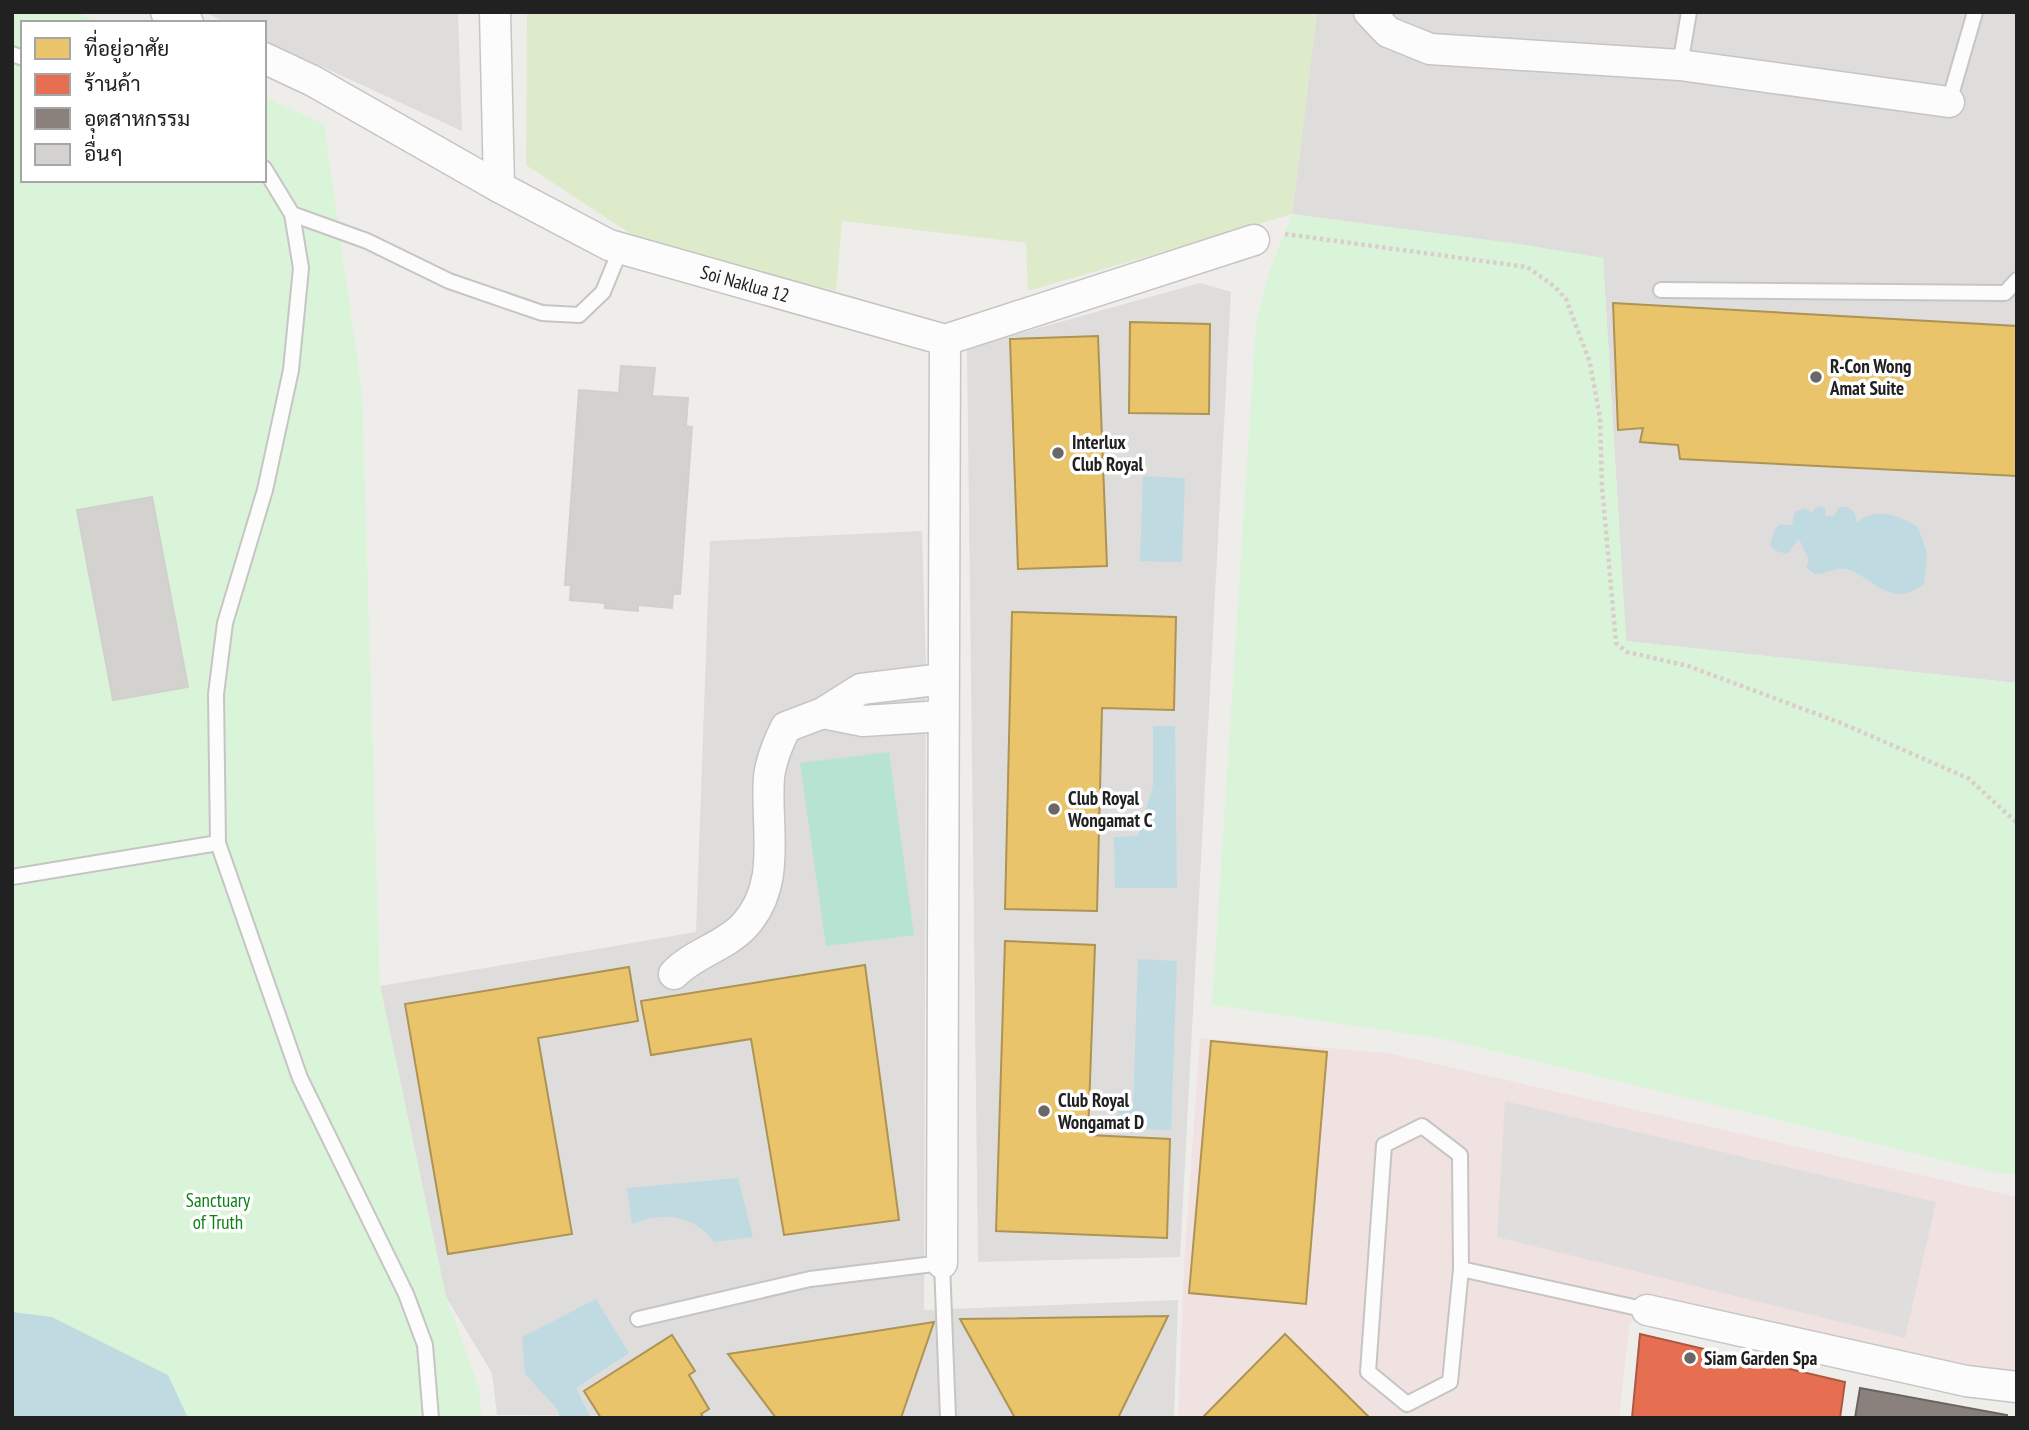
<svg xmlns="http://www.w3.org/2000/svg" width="2029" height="1430" viewBox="0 0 2029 1430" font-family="'PT Sans Narrow',Sarabun,sans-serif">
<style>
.residential{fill:#dedddb}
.commercial{fill:#f0e2e1}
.grass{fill:#ddebcb}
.park{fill:#daf4d9}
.pitch{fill:#b7e4d0}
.parking{fill:#dfdedd}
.water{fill:#bfdbe1}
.homes{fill:#e9c46a;stroke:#ad9354;stroke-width:2}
.shops{fill:#e76f51;stroke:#ac5843;stroke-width:2}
.industry{fill:#8a817c;stroke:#6a6461;stroke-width:2}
.building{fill:#d4d2cf;stroke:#d2cfcc;stroke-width:2}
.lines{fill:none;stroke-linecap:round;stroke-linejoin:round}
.lane-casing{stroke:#c6c5c4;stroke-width:18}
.street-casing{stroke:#c6c5c4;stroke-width:33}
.path{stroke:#dbcdcc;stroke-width:4.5;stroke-dasharray:3.5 3.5;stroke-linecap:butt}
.lane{stroke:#fdfcfc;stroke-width:14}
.street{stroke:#fdfcfc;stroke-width:30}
.poi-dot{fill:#696867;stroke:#fff;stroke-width:2.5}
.labels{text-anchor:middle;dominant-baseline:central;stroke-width:7;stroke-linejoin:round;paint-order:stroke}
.street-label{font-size:19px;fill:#212121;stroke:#fff}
.poi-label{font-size:19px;font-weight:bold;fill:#212121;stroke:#fff;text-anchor:start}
.park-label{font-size:19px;fill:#0f8016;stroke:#fff}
</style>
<rect width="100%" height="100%" fill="#efedea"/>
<!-- residential -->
<path class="residential" d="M204 12H458L462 131 264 40V23H227Z
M1317 12H2017V683L1626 641 1603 258 1292 214Z
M1200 283 1231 292 1180 1257 978 1262 967 348Z
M922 531 926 667 924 1310 1178 1300 1174 1418 497 1415 492 1373 446 1297 380 986 696 932 710 541Z"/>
<!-- commercial -->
<path class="commercial" d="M1200 1038 1388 1053 2017 1197V1372L1968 1365 1963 1396 1630 1321 1619 1418H1178L1184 1266Z"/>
<!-- grass -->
<path class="grass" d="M527 12H1317L1292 214 1028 291 1026 243 842 221 836 291 655 250 526 165Z"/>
<!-- park -->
<path class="park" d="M12 12H77L100 23H23V180H264V97L324 124 362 391 380 986 446 1297 480 1390 481 1418H12Z
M1292 214 1519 244 1603 258 1626 641 2017 683V1174L1996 1173 1444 1039 1212 1005 1256 323 1268 275Z"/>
<!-- pitch -->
<path class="pitch" d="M889 752 914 935 826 946 800 763Z"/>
<!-- parking -->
<path class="parking" d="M1505 1101 1936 1202 1905 1338 1497 1237Z"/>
<!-- water -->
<path class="water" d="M1143 476 1185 478 1182 562 1140 561Z
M1820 506 1825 508V516H1833L1840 507H1848L1854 512 1857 522C1880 507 1896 515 1918 527L1927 553 1924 584C1890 610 1874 577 1846 569 1835 566 1825 575 1814 574L1806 567 1809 560 1799 539 1787 554 1776 551 1770 546 1774 530 1780 524 1792 525 1795 512 1805 508 1813 513 1815 508Z
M1153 726H1175L1177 888H1115L1114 837 1138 836 1153 785Z
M1138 959 1177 961 1171 1130 1117 1128 1118 1108H1133Z
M738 1178 753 1237 714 1242C694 1214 662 1212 632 1224L627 1188Z
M596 1299 629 1353 576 1388 591 1418H560L557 1409 525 1374 522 1337Z
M12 1312 52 1317 168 1375 188 1418H12Z"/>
<!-- homes -->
<path class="homes" d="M1613 303 2017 326V476L1680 459 1678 445 1640 442 1643 428 1618 430Z
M1130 322 1210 324 1209 414 1129 413Z
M1098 336 1107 566 1018 569 1010 339Z
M1012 612 1176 617 1174 710 1102 708 1097 911 1005 909Z
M1005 941 1095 945 1088 1135 1170 1139 1167 1238 996 1231Z
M865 965 899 1220 784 1235 751 1039 651 1055 641 1001Z
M629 967 638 1021 538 1038 572 1234 448 1254 405 1004Z
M1211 1041 1327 1052 1306 1304 1189 1293Z
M1168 1316 1118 1418H1015L960 1319Z
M934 1322 901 1418H776L728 1354Z
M1285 1334 1370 1418H1202Z
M672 1335 695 1371 689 1375 709 1409 701 1414 704 1418H601L584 1391Z"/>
<!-- shops -->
<path class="shops" d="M1640 1334 1845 1382 1840 1418H1632Z"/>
<!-- industry -->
<path class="industry" d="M1860 1388 2007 1415V1418H1855Z"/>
<!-- building -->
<path class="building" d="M621 366 655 368 652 396 688 398 686 426 692 427 680 594H673L672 608 638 605V611L605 608V603L570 600 571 585H565L579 390 619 393Z
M152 497 188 687 113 700 77 510Z"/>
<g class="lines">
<!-- lane casing -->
<g class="lane-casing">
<path id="lane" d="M12 54 23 58
M1680 65 1689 12
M1949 102 1975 12
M292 214 367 241 449 281 542 313 579 315 603 292 621 248
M1661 290 2005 293 2017 280
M218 843 216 694 225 623 265 490 291 370 301 268 292 214 264 168
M12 877 218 843 300 1078 406 1294 425 1345 431 1418
M1461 1269 1460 1155 1422 1126 1384 1145 1368 1372 1407 1404 1450 1382 1461 1269 1647 1310
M638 1319 810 1279 942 1263 948 1418"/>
</g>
<!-- street casing -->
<g class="street-casing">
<g id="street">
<path d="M166 12 188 23"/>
<path d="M495 12 499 187"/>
<path d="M1369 12 1388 32 1430 49 1680 65 1949 102"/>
<path id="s1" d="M264 58 313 81 499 187 609 245 945 340 1254 240"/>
<path d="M823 713 863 721 943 716"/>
<path d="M674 974C694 953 724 947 744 926 783 884 765 828 769 777 771 759 778 743 786 727L823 713 861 689 943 679"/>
<path d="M942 1263 945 340"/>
<path d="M1647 1310 1966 1381 2017 1387"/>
</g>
</g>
<!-- path -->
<path class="path" d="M1285 234 1527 267 1554 286 1566 299 1590 363 1600 418 1602 487 1616 643 1627 652 1688 666 1841 723 1968 778 2017 823"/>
<!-- lane -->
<use href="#lane" class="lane"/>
<!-- street -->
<use href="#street" class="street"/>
</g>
<!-- markers -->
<g class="poi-dot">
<circle cx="1816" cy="377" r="7"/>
<circle cx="1058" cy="453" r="7"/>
<circle cx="1054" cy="809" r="7"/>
<circle cx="1044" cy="1111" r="7"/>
<circle cx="1690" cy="1358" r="7"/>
</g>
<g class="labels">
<!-- street labels -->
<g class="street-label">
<text stroke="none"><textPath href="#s1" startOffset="534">Soi Naklua 12</textPath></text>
</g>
<!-- poi labels -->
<g class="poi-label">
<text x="1830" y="366">R-Con Wong<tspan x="1830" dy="22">Amat Suite</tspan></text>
<text x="1072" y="442">Interlux<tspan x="1072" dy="22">Club Royal</tspan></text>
<text x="1068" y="798">Club Royal<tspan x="1068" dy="22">Wongamat C</tspan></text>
<text x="1058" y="1100">Club Royal<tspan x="1058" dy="22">Wongamat D</tspan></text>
<text x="1704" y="1358">Siam Garden Spa</text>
</g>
<!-- park labels -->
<g class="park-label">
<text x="218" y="1200">Sanctuary<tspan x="218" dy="22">of Truth</tspan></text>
</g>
</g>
<!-- border -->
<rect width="2029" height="1430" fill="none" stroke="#212121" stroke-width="28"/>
<!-- legend -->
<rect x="21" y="21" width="245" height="161" fill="#ffffff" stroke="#a6a6a6" stroke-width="2"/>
<rect x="35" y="38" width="35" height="21" fill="#e9c46a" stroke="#a6a6a6" stroke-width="2"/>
<text x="84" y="56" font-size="21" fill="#212121">ที่อยู่อาศัย</text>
<rect x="35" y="74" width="35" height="21" fill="#e76f51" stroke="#a6a6a6" stroke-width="2"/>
<text x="84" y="91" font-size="21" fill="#212121">ร้านค้า</text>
<rect x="35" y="108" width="35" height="21" fill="#8a817c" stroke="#a6a6a6" stroke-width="2"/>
<text x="84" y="126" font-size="21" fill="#212121">อุตสาหกรรม</text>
<rect x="35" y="144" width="35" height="21" fill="#d4d2cf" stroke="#a6a6a6" stroke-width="2"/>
<text x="84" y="161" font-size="21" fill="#212121">อื่นๆ</text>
</svg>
